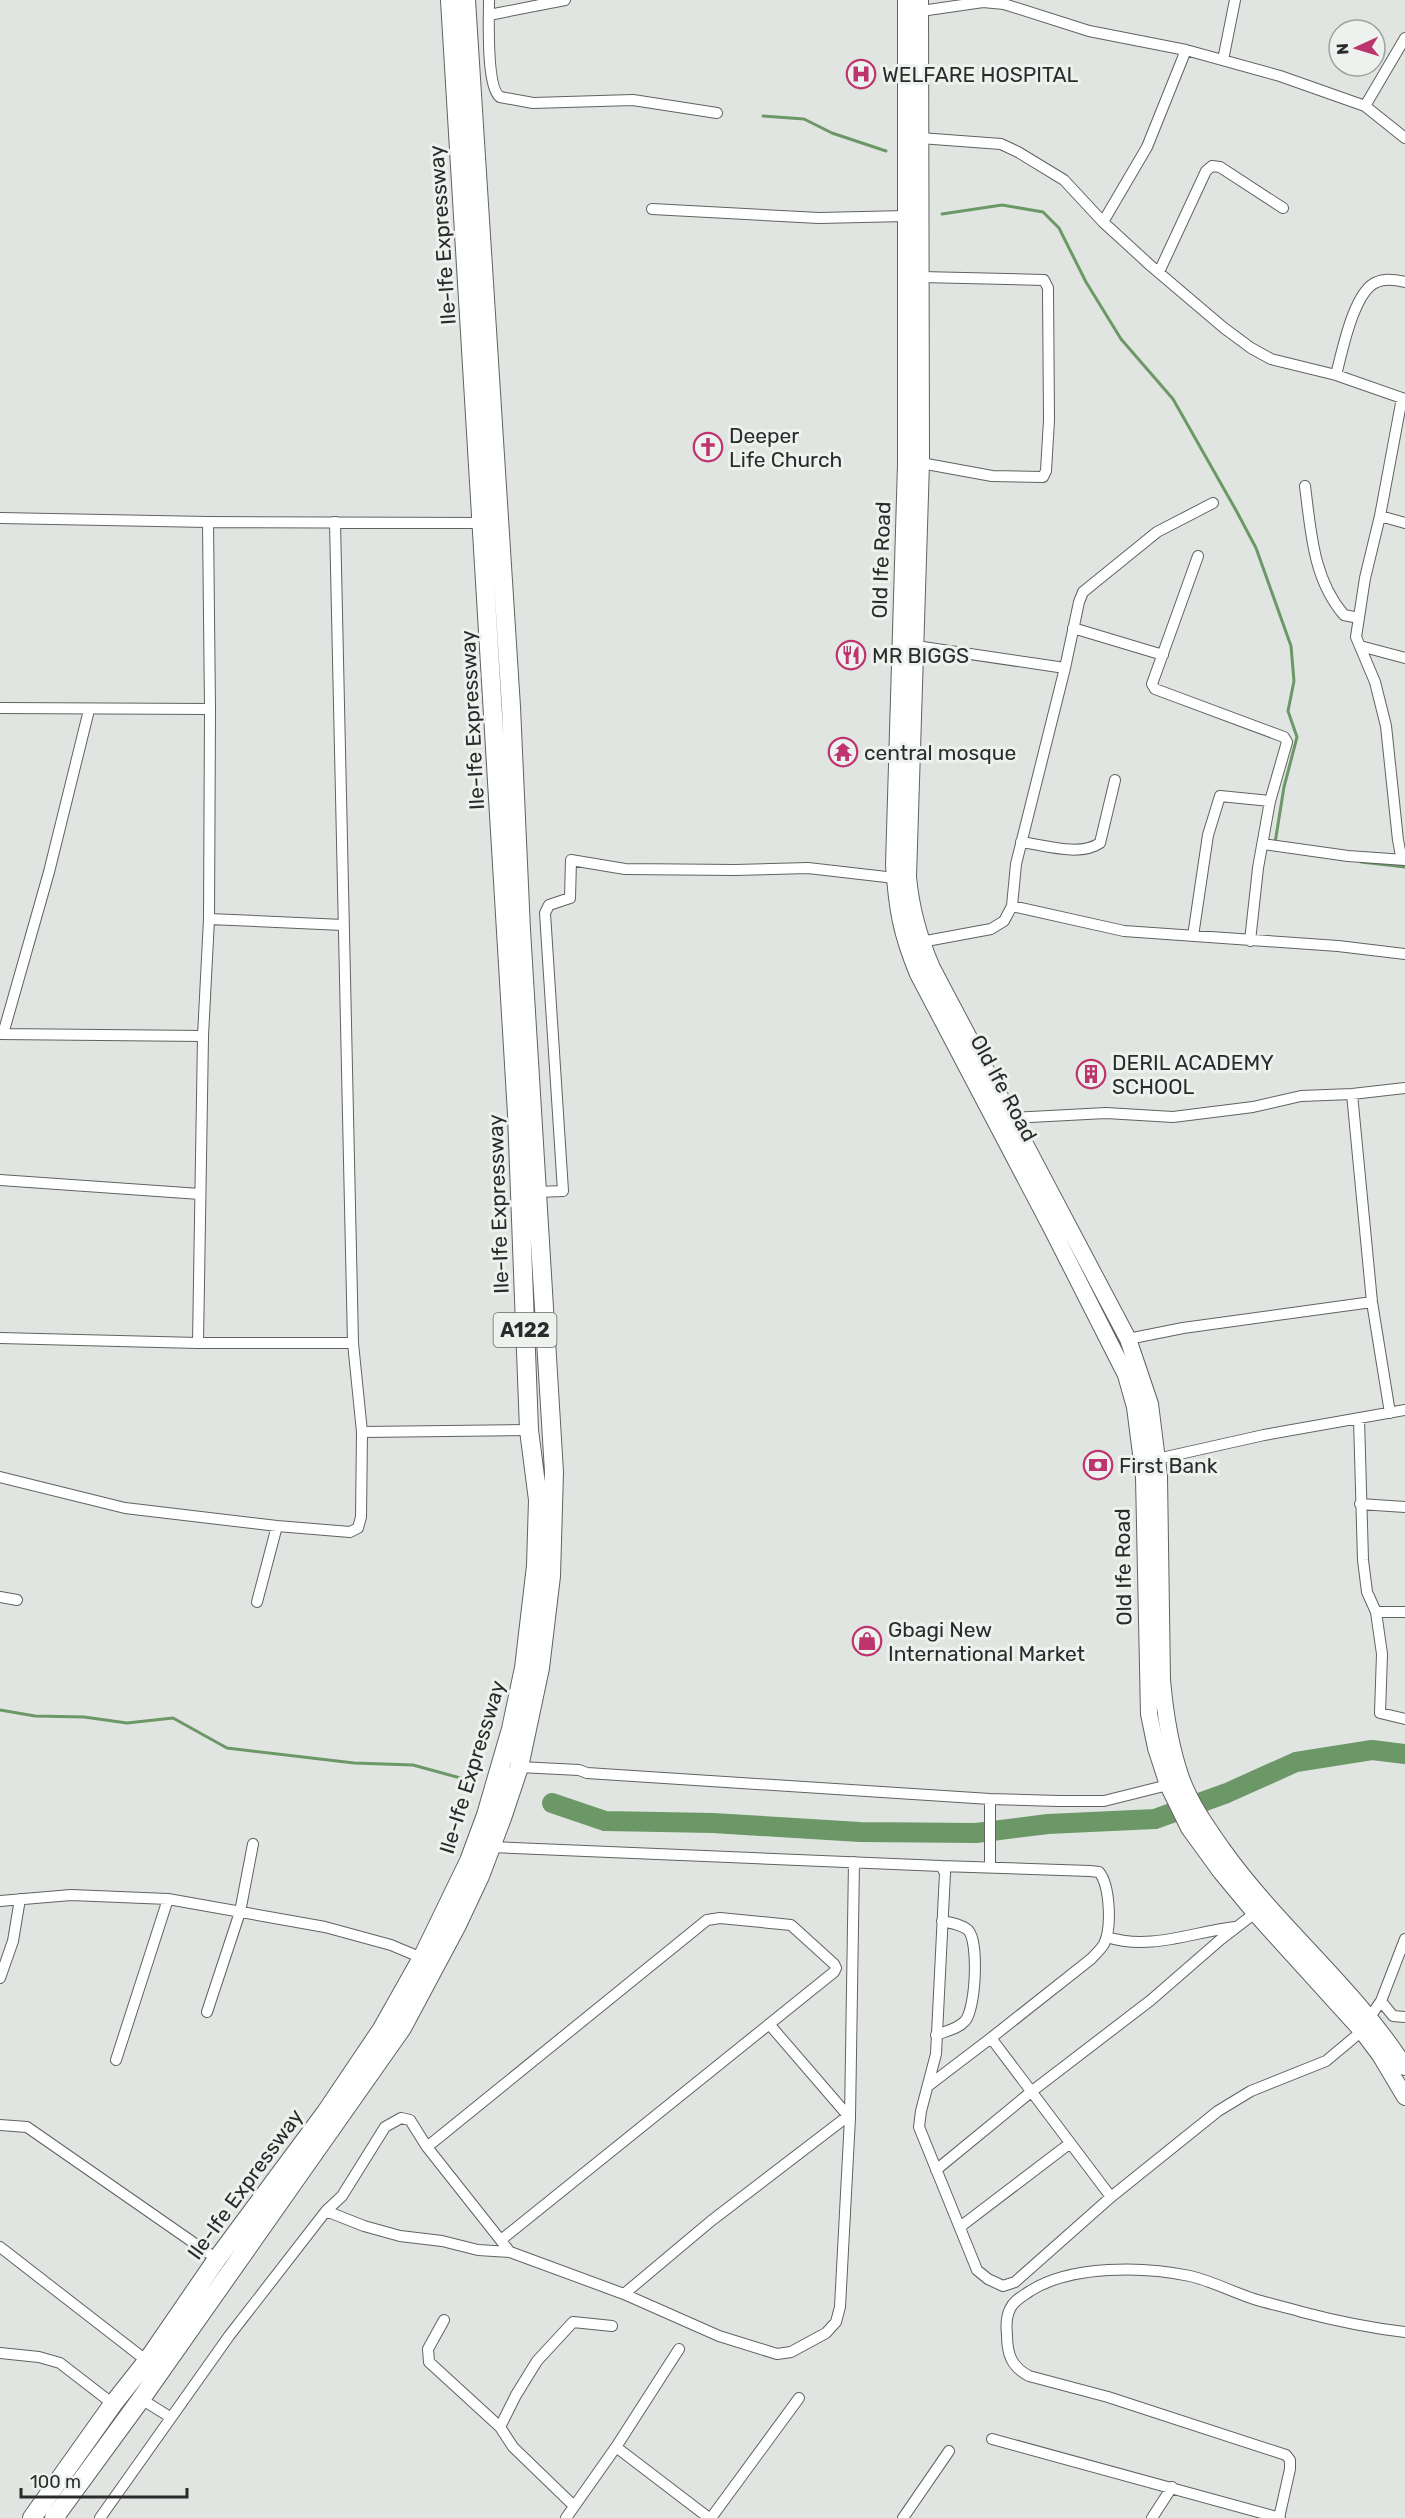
<svg xmlns="http://www.w3.org/2000/svg" width="1405" height="2518" viewBox="0 0 1405 2518" font-family="Rubik,sans-serif">
<style>
.lines{fill:none;stroke-linecap:round;stroke-linejoin:round}
.stream{stroke:#6c9868;stroke-width:3}
.river{stroke:#6c9868;stroke-width:20}
.minor-casing{stroke:#606360;stroke-width:12}
.primary-casing{stroke:#606360;stroke-width:18}
.trunk-casing{stroke:#606360;stroke-width:20}
.minor{stroke:#fff;stroke-width:10}
.primary{stroke:#fff;stroke-width:16}
.trunk{stroke:#fff;stroke-width:18}
.labels{text-anchor:middle;dominant-baseline:central;stroke-width:6;stroke-linejoin:round;paint-order:stroke}
.shield{fill:#eef2ee;stroke:#656765;stroke-width:1.5}
.shield-label{font-size:20px;font-weight:bold;fill:#2a2b2a}
.poi-label{font-size:21px;fill:#2a2b2a;stroke:#eef2ee;text-anchor:start}
.street-label{font-size:21px;fill:#2a2b2a;stroke:#eef2ee}
</style>
<rect width="100%" height="100%" fill="#e1e5e1"/>
<g class="lines">
<!-- stream -->
<path class="stream" d="M763 116 804 119 832 133 886 151
M942 214 1002 205 1043 212 1059 228 1086 282 1121 339 1173 399 1237 512 1256 548 1291 646 1294 681 1288 711 1297 737 1284 787 1275 843
M1361 862 1405 867
M0 1710 35 1716 84 1717 127 1723 173 1718 227 1748 354 1763 413 1765 464 1779"/>
<!-- river -->
<path class="river" d="M552 1803 605 1821 713 1823 860 1832 976 1833 1048 1824 1155 1819 1227 1793 1296 1762 1372 1750 1405 1754"/>
<!-- minor casing -->
<g class="minor-casing">
<path id="minor" d="M489 0C489 19 486 87 500 97L533 103 633 100 717 113
M921 11 983 2 1004 4 1089 31 1186 50 1280 76 1365 106 1405 138
M489 15 565 0
M1223 60 1235 0
M1365 106 1405 38
M920 138 1001 144 1018 152 1064 180 1103 222 1151 266 1224 328 1251 348 1271 359 1336 375 1405 399
M652 209 819 218 906 216
M1103 222 1147 147 1186 50
M1159 272 1206 171 1212 166 1220 167 1283 208
M1336 375C1342 352 1354 290 1377 282 1385 278 1397 280 1405 282
M1402 398 1380 516 1365 578 1356 637 1375 682 1386 726 1398 840 1401 856 1405 858
M921 463 992 476 1043 477 1046 471 1049 420 1048 288 1044 280 921 277
M1305 486C1311 532 1313 579 1344 615L1359 618
M1380 516 1405 523
M0 518 208 522 483 523
M1073 628 1163 655
M916 646 1065 668
M1360 646 1405 658
M0 708 210 709
M1021 842C1044 845 1080 857 1100 843L1115 780
M1263 844 1348 856 1405 860
M1012 906 1124 931 1338 946 1405 954
M209 919 343 925
M1193 936 1208 835 1220 796 1270 801 1287 742 1284 737 1155 689 1152 684 1198 556
M1250 941 1258 868 1270 801
M921 942 991 929 1004 921 1012 906 1016 864 1065 668 1079 602 1083 592 1157 532 1213 503
M0 1034 203 1036
M3 1034 49 872 89 710
M1352 1094 1372 1302 1390 1413
M1011 1118 1106 1113 1173 1117 1253 1107 1301 1096 1352 1094 1405 1088
M0 1180 200 1194
M537 1192 563 1191 545 913 549 905 570 898 571 860 625 869 735 870 808 868 895 878
M0 1338 198 1343H353
M1128 1339 1183 1328 1372 1302
M198 1343 203 1036 209 919 210 709 208 522
M1359 1419 1363 1560 1367 1592 1376 1612 1382 1654 1380 1713 1405 1719
M362 1432 529 1430
M1157 1459 1264 1435 1405 1410
M0 1477 125 1508 277 1526 350 1532 358 1528 361 1517 362 1432 353 1343 335 522
M1360 1504 1405 1507
M0 1597 17 1600
M257 1602 277 1526
M1376 1612H1405
M519 1767 579 1770 587 1773 990 1799 1059 1801H1104L1168 1785
M491 1847 941 1866 945 1873 936 2054 921 2111 919 2127 977 2270 988 2279 1003 2286 1015 2282 1111 2197 1218 2111 1251 2091 1326 2061 1362 2031
M941 1866 1090 1871 1099 1872C1110 1885 1112 1928 1104 1944 1101 1949 1096 1954 1091 1959L991 2038
M990 1867V1799
M0 1901 71 1895 168 1899 325 1927 391 1945 422 1958
M1107 1937C1150 1951 1192 1932 1235 1927
M0 1978 13 1941 20 1899
M1381 2001 1393 2016 1405 2017
M207 2012 240 1912 253 1844
M1370 2017 1381 2001 1405 1939
M769 2024 850 2118
M936 2035C946 2031 958 2029 965 2021 976 2009 979 1941 968 1930 961 1924 951 1923 942 1921
M116 2060 168 1899
M928 2086 991 2038 1111 2197
M0 2125 27 2127 217 2259
M427 2147 707 1920 720 1918 791 1925 834 1964 836 1968 834 1972 501 2240
M936 2170 1031 2092 1151 2000 1220 1940 1255 1913
M326 2211 364 2226 400 2236 442 2241 478 2250 510 2252
M960 2227 1069 2144
M0 2247 147 2361
M624 2294 711 2221 848 2116
M444 2320 428 2349 429 2362 500 2427
M0 2353 39 2357 60 2363 113 2404
M141 2399 170 2417
M992 2439 1280 2518
M616 2447 709 2518
M574 2506 513 2447 500 2427 516 2395 537 2361 573 2322 612 2326
M100 2518 229 2336 326 2211 342 2196 385 2127 401 2118 410 2120 427 2147 510 2252 624 2294 719 2336 777 2354 791 2352 826 2333 836 2322 840 2307 850 2118 854 1862
M566 2518 616 2447 679 2349
M711 2518 799 2398
M903 2518 949 2451
M1152 2518 1172 2487
M1279 2518 1290 2469V2460L1286 2455 1108 2397 1029 2376C1012 2367 1007 2355 1007 2335 1006 2326 1006 2317 1010 2309 1014 2300 1023 2296 1030 2291 1071 2265 1143 2266 1190 2276 1212 2281 1232 2292 1254 2299 1270 2304 1286 2307 1302 2312 1336 2321 1370 2328 1405 2332"/>
</g>
<!-- primary casing -->
<g class="primary-casing">
<path id="primary" d="M906 0V464L894 865C897 909 901 933 918 974L1052 1229 1126 1375 1135 1407 1144 1477 1149 1714 1156 1748 1168 1785 1189 1828 1221 1872 1255 1913 1362 2031 1380 2055 1405 2097
M920 0 921 463 908 877C911 910 919 938 932 968L1128 1339 1150 1404 1159 1476 1162 1680C1165 1714 1170 1746 1181 1778 1191 1805 1207 1827 1223 1850 1278 1927 1354 1987 1405 2067"/>
</g>
<!-- trunk casing -->
<g class="trunk-casing">
<path id="trunk" d="M32 2518 113 2404 147 2361 217 2259 326 2112 382 2029 422 1958 469 1861 486 1815 511 1729 524 1668 536 1566 538 1500 529 1430 517 1114 450 0
M54 2518 141 2399 402 2028 457 1925 480 1876 502 1818 519 1767 540 1668 551 1576 554 1472 521 930 511 707 466 0"/>
</g>
<!-- minor -->
<use href="#minor" class="minor"/>
<!-- primary -->
<use href="#primary" class="primary"/>
<!-- trunk -->
<use href="#trunk" class="trunk"/>
</g>
<!-- icons -->
<defs>
<g id="hospital-ring" transform="scale(1.5)"><circle r="9.5" fill="#eef2ee" stroke="#be346e" stroke-width="1.5"/><path d="M-5-5h3v3.5h4V-5h3V5h-3V1.5h-4V5h-3Z" fill="#be346e"/></g>
<g id="church-ring" transform="scale(1.5)"><circle r="9.5" fill="#eef2ee" stroke="#be346e" stroke-width="1.5"/><path d="M-1.2-6h2.4v3.5h3.3v2.4h-3.3V6h-2.4V-.1h-3.3v-2.4h3.3Z" fill="#be346e"/></g>
<g id="restaurant-ring" transform="scale(1.5)"><circle r="9.5" fill="#eef2ee" stroke="#be346e" stroke-width="1.5"/><path d="M-5-6h1v4h1v-4h1v4h1v-4h1v5L-1.5 .5V6h-2V.5L-5-1ZM5-6V6H3V1.5H1.5Q1.5-4 5-6Z" fill="#be346e"/></g>
<g id="temple-ring" transform="scale(1.5)"><circle r="9.5" fill="#eef2ee" stroke="#be346e" stroke-width="1.5"/><path d="M0-6L5-2H3V0L6.5 2.5H4V6H1.5V3h-3V6H-4V2.5H-6.5L-3 0V-2H-5Z" fill="#be346e"/></g>
<g id="building-ring" transform="scale(1.5)"><circle r="9.5" fill="#eef2ee" stroke="#be346e" stroke-width="1.5"/><path d="M-4-6H4V6H1V3H-1V6H-4ZM-2.5-4.3h1.7v1.8h-1.7ZM.8-4.3h1.7v1.8H.8ZM-2.5-1h1.7V.8h-1.7ZM.8-1h1.7V.8H.8Z" fill="#be346e"/></g>
<g id="bank-ring" transform="scale(1.5)"><circle r="9.5" fill="#eef2ee" stroke="#be346e" stroke-width="1.5"/><path d="M-6-4H6V4H-6ZM0-2.3a2.3 2.3 0 1 0 0 4.6a2.3 2.3 0 1 0 0-4.6Z" fill="#be346e"/></g>
<g id="shop-ring" transform="scale(1.5)"><circle r="9.5" fill="#eef2ee" stroke="#be346e" stroke-width="1.5"/><path d="M-5-2.5h2.3a2.7 3.5 0 0 1 5.4 0H5L5.5 6h-11ZM-1.5-2.5h3a1.5 2.3 0 0 0-3 0Z" fill="#be346e"/></g>
</defs>
<g fill-rule="evenodd">
<use href="#hospital-ring" x="861" y="74"/>
<use href="#church-ring" x="708" y="447"/>
<use href="#restaurant-ring" x="851" y="655"/>
<use href="#temple-ring" x="843" y="752"/>
<use href="#building-ring" x="1091" y="1074"/>
<use href="#bank-ring" x="1098" y="1465"/>
<use href="#shop-ring" x="867" y="1641"/>
</g>
<g class="labels">
<!-- shield labels -->
<rect class="shield" x="493.5" y="1313" width="63" height="34" rx="4.5"/>
<g class="shield-label">
<text x="525" y="1330">A122</text>
</g>
<!-- poi labels -->
<g class="poi-label">
<text x="882" y="74">WELFARE HOSPITAL</text>
<text x="729" y="435">Deeper<tspan x="729" dy="24">Life Church</tspan></text>
<text x="872" y="655">MR BIGGS</text>
<text x="864" y="752">central mosque</text>
<text x="1112" y="1062">DERIL ACADEMY<tspan x="1112" dy="24">SCHOOL</tspan></text>
<text x="1119" y="1465">First Bank</text>
<text x="888" y="1629">Gbagi New<tspan x="888" dy="24">International Market</tspan></text>
</g>
<!-- street labels -->
<g class="street-label">
<text transform="translate(442 235) rotate(-94)">Ile-Ife Expressway</text>
<text transform="translate(881 560) rotate(-88)">Old Ife Road</text>
<text transform="translate(472 720) rotate(-93)">Ile-Ife Expressway</text>
<text transform="translate(1004 1088) rotate(62)">Old Ife Road</text>
<text transform="translate(498 1204) rotate(-92)">Ile-Ife Expressway</text>
<text transform="translate(1123 1567) rotate(-91)">Old Ife Road</text>
<text transform="translate(472 1767) rotate(-73)">Ile-Ife Expressway</text>
<text transform="translate(245 2184) rotate(-54)">Ile-Ife Expressway</text>
</g>
</g>
<!-- north arrow -->
<g transform="translate(1357 48) rotate(266)"><circle r="28" fill="#eef2ee" stroke="#a0a2a0" stroke-width="1.5"/>
<path d="M0-4.5L10 22L0 15L-10 22Z" fill="#be346e"/>
<text y="-9" font-size="16" font-weight="bold" text-anchor="middle" fill="#2a2b2a">N</text>
</g>
<!-- scale -->
<path d="M21 2488v9h166v-9" fill="none" stroke="#2a2b2a" stroke-width="3"/>
<text x="30" y="2488" font-size="18" fill="#2a2b2a" stroke="#eef2ee" stroke-width="4.5" paint-order="stroke">100 m</text>
</svg>
